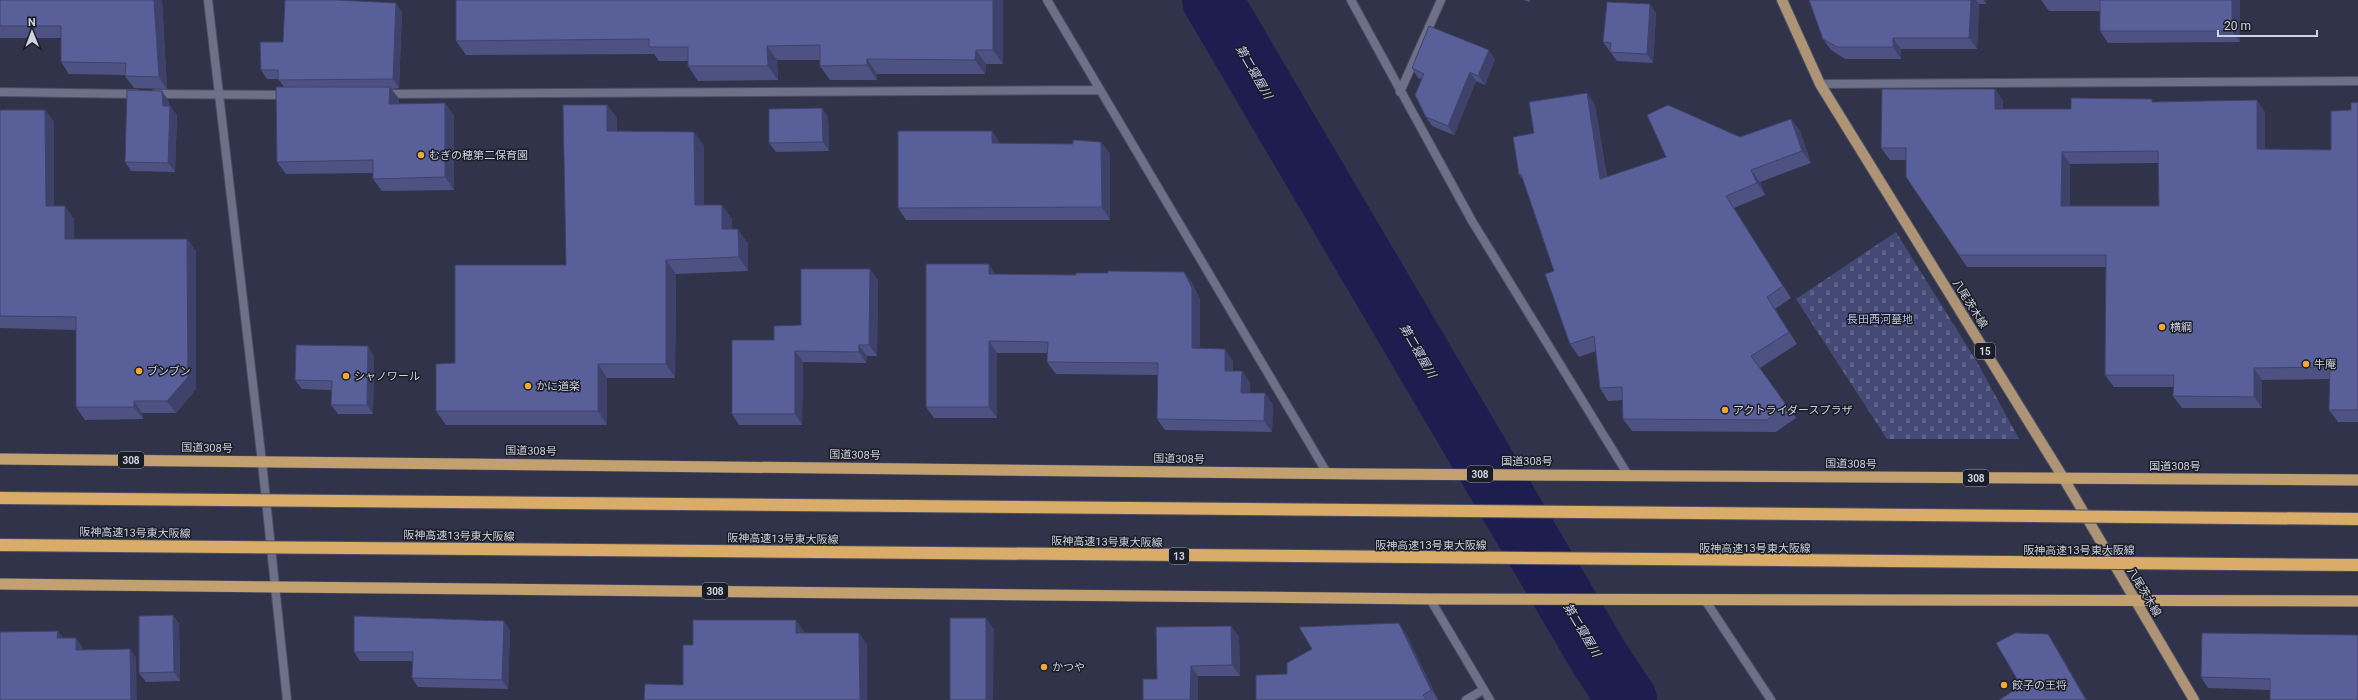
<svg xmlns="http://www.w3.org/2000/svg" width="2358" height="700" viewBox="0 0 2358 700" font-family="Roboto,'Noto Sans JP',sans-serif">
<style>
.cemetery{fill:url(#cemetery-stones)}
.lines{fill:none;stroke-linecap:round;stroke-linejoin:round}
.river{stroke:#1d1d50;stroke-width:60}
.minor-casing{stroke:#4c4e61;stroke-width:10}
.tertiary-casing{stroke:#4c4e61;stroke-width:10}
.primary-casing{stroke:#4c4e61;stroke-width:12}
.trunk-casing{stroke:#4c4e61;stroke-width:12}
.minor{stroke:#6c7089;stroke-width:8}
.tertiary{stroke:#6c7089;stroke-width:8}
.primary{stroke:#ad9476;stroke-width:10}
.trunk{stroke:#c3a070;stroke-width:11}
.motorway-bridge-casing{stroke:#4c4e61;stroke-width:14;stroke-linecap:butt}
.motorway-bridge{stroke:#d9ac69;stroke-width:12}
.wall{fill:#4d5283;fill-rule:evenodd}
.shaded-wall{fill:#3e426a}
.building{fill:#595f98;stroke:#3e426a;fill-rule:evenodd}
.poi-dot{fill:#eca93a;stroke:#1a1c26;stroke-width:1.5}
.labels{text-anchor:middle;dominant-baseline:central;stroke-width:3;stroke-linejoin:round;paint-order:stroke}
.shield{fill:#1a1c26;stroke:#999ba9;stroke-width:1}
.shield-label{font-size:10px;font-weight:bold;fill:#d0d2e1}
.poi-label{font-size:11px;fill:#d0d2e1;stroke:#1a1c26;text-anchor:start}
.street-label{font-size:11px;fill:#d0d2e1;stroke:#1a1c26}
.park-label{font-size:11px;fill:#b6bef1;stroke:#1a1c26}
.water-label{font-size:12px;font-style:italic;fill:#c9cff1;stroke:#1a1c26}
</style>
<defs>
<pattern id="cemetery-stones" width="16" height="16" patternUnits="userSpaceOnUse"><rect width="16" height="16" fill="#444975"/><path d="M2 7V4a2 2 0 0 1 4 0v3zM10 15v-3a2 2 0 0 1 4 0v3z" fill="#5e6288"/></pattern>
</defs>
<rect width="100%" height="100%" fill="#30334a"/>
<!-- cemetery -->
<path class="cemetery" d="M1896 232 1977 362 2019 439H1887L1796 299Z"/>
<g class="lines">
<!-- river -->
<path class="river" d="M1212 0 1600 659 1627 700"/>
<!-- minor casing -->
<g class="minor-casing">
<path id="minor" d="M1047 0 1327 473
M1351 0 1472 221 1628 475
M1820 84 2358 81
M0 92 137 94
M1400 92 1441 0
M155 94 287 95
M385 94 1099 90
M1430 599 1490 700
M1705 600 1771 700
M1466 700 1483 690"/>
</g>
<!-- tertiary casing -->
<g class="tertiary-casing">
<path id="tertiary" d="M208 0 262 462 287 700"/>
</g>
<!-- primary casing -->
<g class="primary-casing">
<path id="primary" d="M1782 0 1820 84 2064 479 2194 700"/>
</g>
<!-- trunk casing -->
<g class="trunk-casing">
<path id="trunk" d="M0 459 1365 474 2358 480
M0 584 1430 599 2358 601"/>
</g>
<!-- minor -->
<use href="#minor" class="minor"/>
<!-- tertiary -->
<use href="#tertiary" class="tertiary"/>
<!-- primary -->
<use href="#primary" class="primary"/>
<!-- trunk -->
<use href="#trunk" class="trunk"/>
<!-- motorway-bridge casing -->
<g class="motorway-bridge-casing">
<path id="motorway-bridge" d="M0 498 2358 519
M0 545 2358 565"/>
</g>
<!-- motorway-bridge -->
<use href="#motorway-bridge" class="motorway-bridge"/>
</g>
<!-- wall -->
<path class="wall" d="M0 0H162L167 89 134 88 125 76 126 75 69 74 61 62V38H0Z
M1003 0V64H986L985 74H877V80H830L820 66V60H777L778 80 698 81 688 66V61H659L654 54 466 55 456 41Z
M1523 0H1530V2Z
M1809 0H1986V4H1979L1977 49H1901V59H1845L1831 50 1823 39Z
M2019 0H2240V42L2108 43 2100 31V11H2049L2041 0Z
M402 12 399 88 391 89 399 99V104L445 103 454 116V190L382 191 373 179V173L286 174 277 162 284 87 278 79H267L261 70 283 42Z
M1656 13 1653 63 1617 61 1603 42Z
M1495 59 1485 85 1476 81 1454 135 1432 126 1426 117 1422 79 1418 78 1412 68Z
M1995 89 2003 101V109H2071L2153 102 2265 112V149L2331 150 2351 110 2358 102V422H2338L2329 410 2330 379 2262 380V408H2182L2173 396 2174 387H2114L2105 375 2106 267H1967L1906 177V160H1890L1881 148ZM2158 163 2159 206H2070V164Z
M1587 93 1595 105 1607 177 1666 157 1740 137 1791 119 1800 131 1811 163 1760 182 1765 195 1734 208 1791 298 1775 309 1797 344 1760 368 1796 418 1776 432 1632 431 1623 419V400L1608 401 1600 388 1596 351 1579 357 1570 344 1554 271 1524 181 1519 175 1534 133Z
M168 100 169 106 177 115 175 172 131 171 125 162Z
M607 105 617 118V131L694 132 704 146V205H722L732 219V229L748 243V271L676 274 675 378H607V425H446L436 411 455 363 566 265Z
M822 108 828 118 829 151 776 152 769 143Z
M0 110H45L54 122V206L74 219V239H187L196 251V389L176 413H142L143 419 85 420 76 407V330L0 328V357Z
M992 131 1000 144H1073L1101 142 1110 154V220H906L898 208Z
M1184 272 1192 283 1200 299V348L1233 361V371H1242L1250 383V393H1265L1273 405 1272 432 1165 430 1157 419 1158 375 1056 374 1047 362V353H997V418H934L926 407 995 274 1076 275 1108 273Z
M878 280 877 356H867L866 363 803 362 802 425H739L732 414 801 325Z
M374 356 373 414H338L331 405V390L302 389 295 380Z
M173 615 179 624 180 681 146 682 139 673Z
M1231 626 1239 637 1240 676H1198L1157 679Z
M510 630 508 689 418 687 412 678 413 661H360L354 652Z
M1406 634 1438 700H1256L1287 674Z
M2358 635 2270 690 2208 688 2201 677Z"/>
<!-- shaded-wall -->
<path class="shaded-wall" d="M154 0H162L167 89 159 77Z
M993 0H1003V64L993 50Z
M1971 0H1976L1979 4 1977 49 1969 38Z
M1983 0H1986V4Z
M2232 0H2240V42L2232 31Z
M396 3 402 12 399 88 393 79Z
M1650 4 1656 13 1653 63 1647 54Z
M1893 38 1901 49V59L1893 47Z
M767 46 777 60 778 80 768 66Z
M976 50 986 64 985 74 975 60Z
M1489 50 1495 59 1485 85 1478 76Z
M867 59 877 74V80L867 65Z
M1470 72 1476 81 1454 135 1448 126Z
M390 87 399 99 398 117 389 104Z
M1995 89 2003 101V121L1995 109Z
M162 91 168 100 169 115 163 106Z
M1587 93 1595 105 1609 191 1600 179Z
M2257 100 2265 112V161L2257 149Z
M445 103 454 116V190L445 177Z
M607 105 617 118V145L607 131Z
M170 106 177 115 175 172 168 163Z
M822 108 828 118 829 151 823 142Z
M45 110 54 122V219L46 206Z
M1791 119 1800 131 1811 163 1802 151Z
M992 131 1000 144 992 143Z
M694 132 704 146V219L695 205Z
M1101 142 1110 154V220L1102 207Z
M2062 152 2070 164V218L2061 206Z
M1751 170 1760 182 1765 195 1757 183Z
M1726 196 1734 208 1791 298 1783 286Z
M722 205 732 219V243L722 229Z
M65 206 74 219V252L65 239Z
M738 229 748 243V271L739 257Z
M187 239 196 251V389L176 413 167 401Z
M666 260 676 274 675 378 666 364Z
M989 264 997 276 989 274Z
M870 269 878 280 877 356 869 345Z
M1184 272 1192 283 1200 299V360L1192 348Z
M1767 297 1775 309 1797 344 1789 332Z
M989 341 997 353V418L989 407Z
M859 345 867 356 866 363 859 352Z
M368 346 374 356 373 414 367 405Z
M1225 349 1233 361V382L1225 371Z
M795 351 803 362 802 425 795 414Z
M598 364 607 378V425L598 411Z
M2254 368 2262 380V408L2254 397Z
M1242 371 1250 383V405L1241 393Z
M1265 393 1273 405 1272 432 1264 421Z
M134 401 142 413 143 419 134 407Z
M173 615 179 624 180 681 174 672Z
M986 618 994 629 993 700H986Z
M796 620 804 631V644L796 633Z
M504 621 510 630 508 689 502 680Z
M1399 623 1406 634 1438 700 1431 690Z
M1231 626 1239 637 1240 676 1232 665Z
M58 631 64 639 57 638Z
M859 633 867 644V700H860Z
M2048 634 2056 646 2087 700H2086Z
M76 638 82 646V658L76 650Z
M130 649 136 657 137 700H131Z
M1191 666 1198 676V700H1190Z"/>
<!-- building -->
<path class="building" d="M0 0H154L159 77 125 76 126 63 61 62V26H0Z
M285 0H338L396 3 393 79 278 80V70H261L260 42H283Z
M456 0H993V50H976L975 60 867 59V65L820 66V45L767 46 768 66H688V47H649V39L456 41Z
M1809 0H1971L1969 38H1893V47H1837L1823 39Z
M2100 0H2232V31H2100Z
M1607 2 1650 4 1647 54 1610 52 1611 43 1603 42Z
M1429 26 1489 50 1478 76 1470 72 1448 126 1426 117 1415 95 1424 74 1412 68Z
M276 87H390L389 104 445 103V177L373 179V160L277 162Z
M1882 89H1995V109H2071V98L2152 99V102L2257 100V149L2331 150V111L2351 110V103L2358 102V410H2329L2330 367 2254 368V397L2173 396 2174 375H2105L2106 255H1959L1906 177V148H1881ZM2158 151 2159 206H2061L2062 152Z
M127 90 162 91 163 106H170L168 163 125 162Z
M1587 93 1600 179 1666 157 1647 115 1668 105 1740 137 1791 119 1802 151 1751 170 1757 183 1726 196 1783 286 1767 297 1789 332 1751 356 1787 406 1767 420 1623 419 1622 387 1600 388 1594 336 1570 344 1545 274 1554 271 1521 174 1519 175 1513 137 1534 133 1529 102Z
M563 105H607V131L694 132 695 205H722V229H738L739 257 666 260V364H598V411H436V364L455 363V265H566Z
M822 108 823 142 769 143V109Z
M0 110H45L46 206H65V239H187L188 377 167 401H134V407H76V317L0 316Z
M898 131H992V143L1073 144V140L1101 142 1102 207 898 208Z
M926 264H989V274L1076 275V273H1108V271L1184 272 1192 288V348L1225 349V371H1242L1241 393H1265L1264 421 1157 419 1158 363 1047 362 1048 342 989 341V407H926Z
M801 269H870L869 345H859V352L795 351V414H732V340H774V326L801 325Z
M296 345 368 346 367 405H331L332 381 295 380Z
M173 615 174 672 139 673V616Z
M354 616 504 621 502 680 412 678 413 652H354Z
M950 618H986V700H950Z
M693 620H796V633H859L860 700H644L645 684 683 685V645H693Z
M1399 623 1431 690 1423 695 1427 700H1256V675L1287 674V663L1312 649 1299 627Z
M1231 626 1232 665 1191 666 1190 700H1143V679H1157L1156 627Z
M58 631 57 638H76V650L130 649 131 700H0V632Z
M2015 633 2048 634 2086 700H1999L2021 686 1996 643Z
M2202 633 2358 635V700H2270V679L2201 677Z"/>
<!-- markers -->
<g class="poi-dot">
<circle cx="421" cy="155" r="4"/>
<circle cx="2162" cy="327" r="4"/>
<circle cx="2306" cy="364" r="4"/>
<circle cx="139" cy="371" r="4"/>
<circle cx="346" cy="376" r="4"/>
<circle cx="528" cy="386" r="4"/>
<circle cx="1725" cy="410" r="4"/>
<circle cx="1044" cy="667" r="4"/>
<circle cx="2004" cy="685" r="4"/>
</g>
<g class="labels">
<!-- shield labels -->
<g class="shield">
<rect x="1975" y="343" width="20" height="16" rx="3"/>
<rect x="118" y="452" width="26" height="16" rx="3"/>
<rect x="1467" y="466" width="26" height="16" rx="3"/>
<rect x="1963" y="470" width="26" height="16" rx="3"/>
<rect x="1169" y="548" width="20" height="16" rx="3"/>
<rect x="702" y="583" width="26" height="16" rx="3"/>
</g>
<g class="shield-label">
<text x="1985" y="351">15</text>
<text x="131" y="460">308</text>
<text x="1480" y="474">308</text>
<text x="1976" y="478">308</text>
<text x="1179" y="556">13</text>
<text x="715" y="591">308</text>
</g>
<!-- poi labels -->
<g class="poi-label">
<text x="429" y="155">むぎの穂第二保育園</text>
<text x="2170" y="327">横綱</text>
<text x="2314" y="364">牛庵</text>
<text x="147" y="371">ブンブン</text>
<text x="354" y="376">シャノワール</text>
<text x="536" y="386">かに道楽</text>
<text x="1733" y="410">アクトライダースプラザ</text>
<text x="1052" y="667">かつや</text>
<text x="2012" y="685">餃子の王将</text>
</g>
<!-- street labels -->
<g class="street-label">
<text transform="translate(1970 304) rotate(58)">八尾茨木線</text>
<text transform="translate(207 448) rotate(1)">国道308号</text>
<text transform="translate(531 451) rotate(1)">国道308号</text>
<text transform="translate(855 455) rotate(1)">国道308号</text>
<text transform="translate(1179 459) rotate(1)">国道308号</text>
<text x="1527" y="461">国道308号</text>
<text transform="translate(1851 464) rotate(1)">国道308号</text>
<text x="2175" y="466">国道308号</text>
<text transform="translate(135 533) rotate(1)">阪神高速13号東大阪線</text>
<text transform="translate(459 536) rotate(1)">阪神高速13号東大阪線</text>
<text transform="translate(783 539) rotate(1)">阪神高速13号東大阪線</text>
<text transform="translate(1107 542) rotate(1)">阪神高速13号東大阪線</text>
<text x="1431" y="545">阪神高速13号東大阪線</text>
<text x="1755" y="548">阪神高速13号東大阪線</text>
<text x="2079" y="550">阪神高速13号東大阪線</text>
<text transform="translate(2144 592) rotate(59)">八尾茨木線</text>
</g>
<!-- park labels -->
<g class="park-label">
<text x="1880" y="319">長田西河墓地</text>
</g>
<!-- water labels -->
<g class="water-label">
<text transform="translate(1254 72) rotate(60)">第二寝屋川</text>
<text transform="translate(1418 351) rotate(60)">第二寝屋川</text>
<text transform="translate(1582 630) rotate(59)">第二寝屋川</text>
</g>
</g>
<!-- north arrow -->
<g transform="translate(32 32) rotate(359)" stroke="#1a1c26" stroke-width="3" paint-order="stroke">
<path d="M0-3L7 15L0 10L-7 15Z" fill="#d0d2e1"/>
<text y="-6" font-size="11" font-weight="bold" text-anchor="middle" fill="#d0d2e1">N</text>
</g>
<!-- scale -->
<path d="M2218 30v6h99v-6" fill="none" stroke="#d0d2e1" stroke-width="2"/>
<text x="2224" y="30" font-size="12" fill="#d0d2e1" stroke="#1a1c26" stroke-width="3" paint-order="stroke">20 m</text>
</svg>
